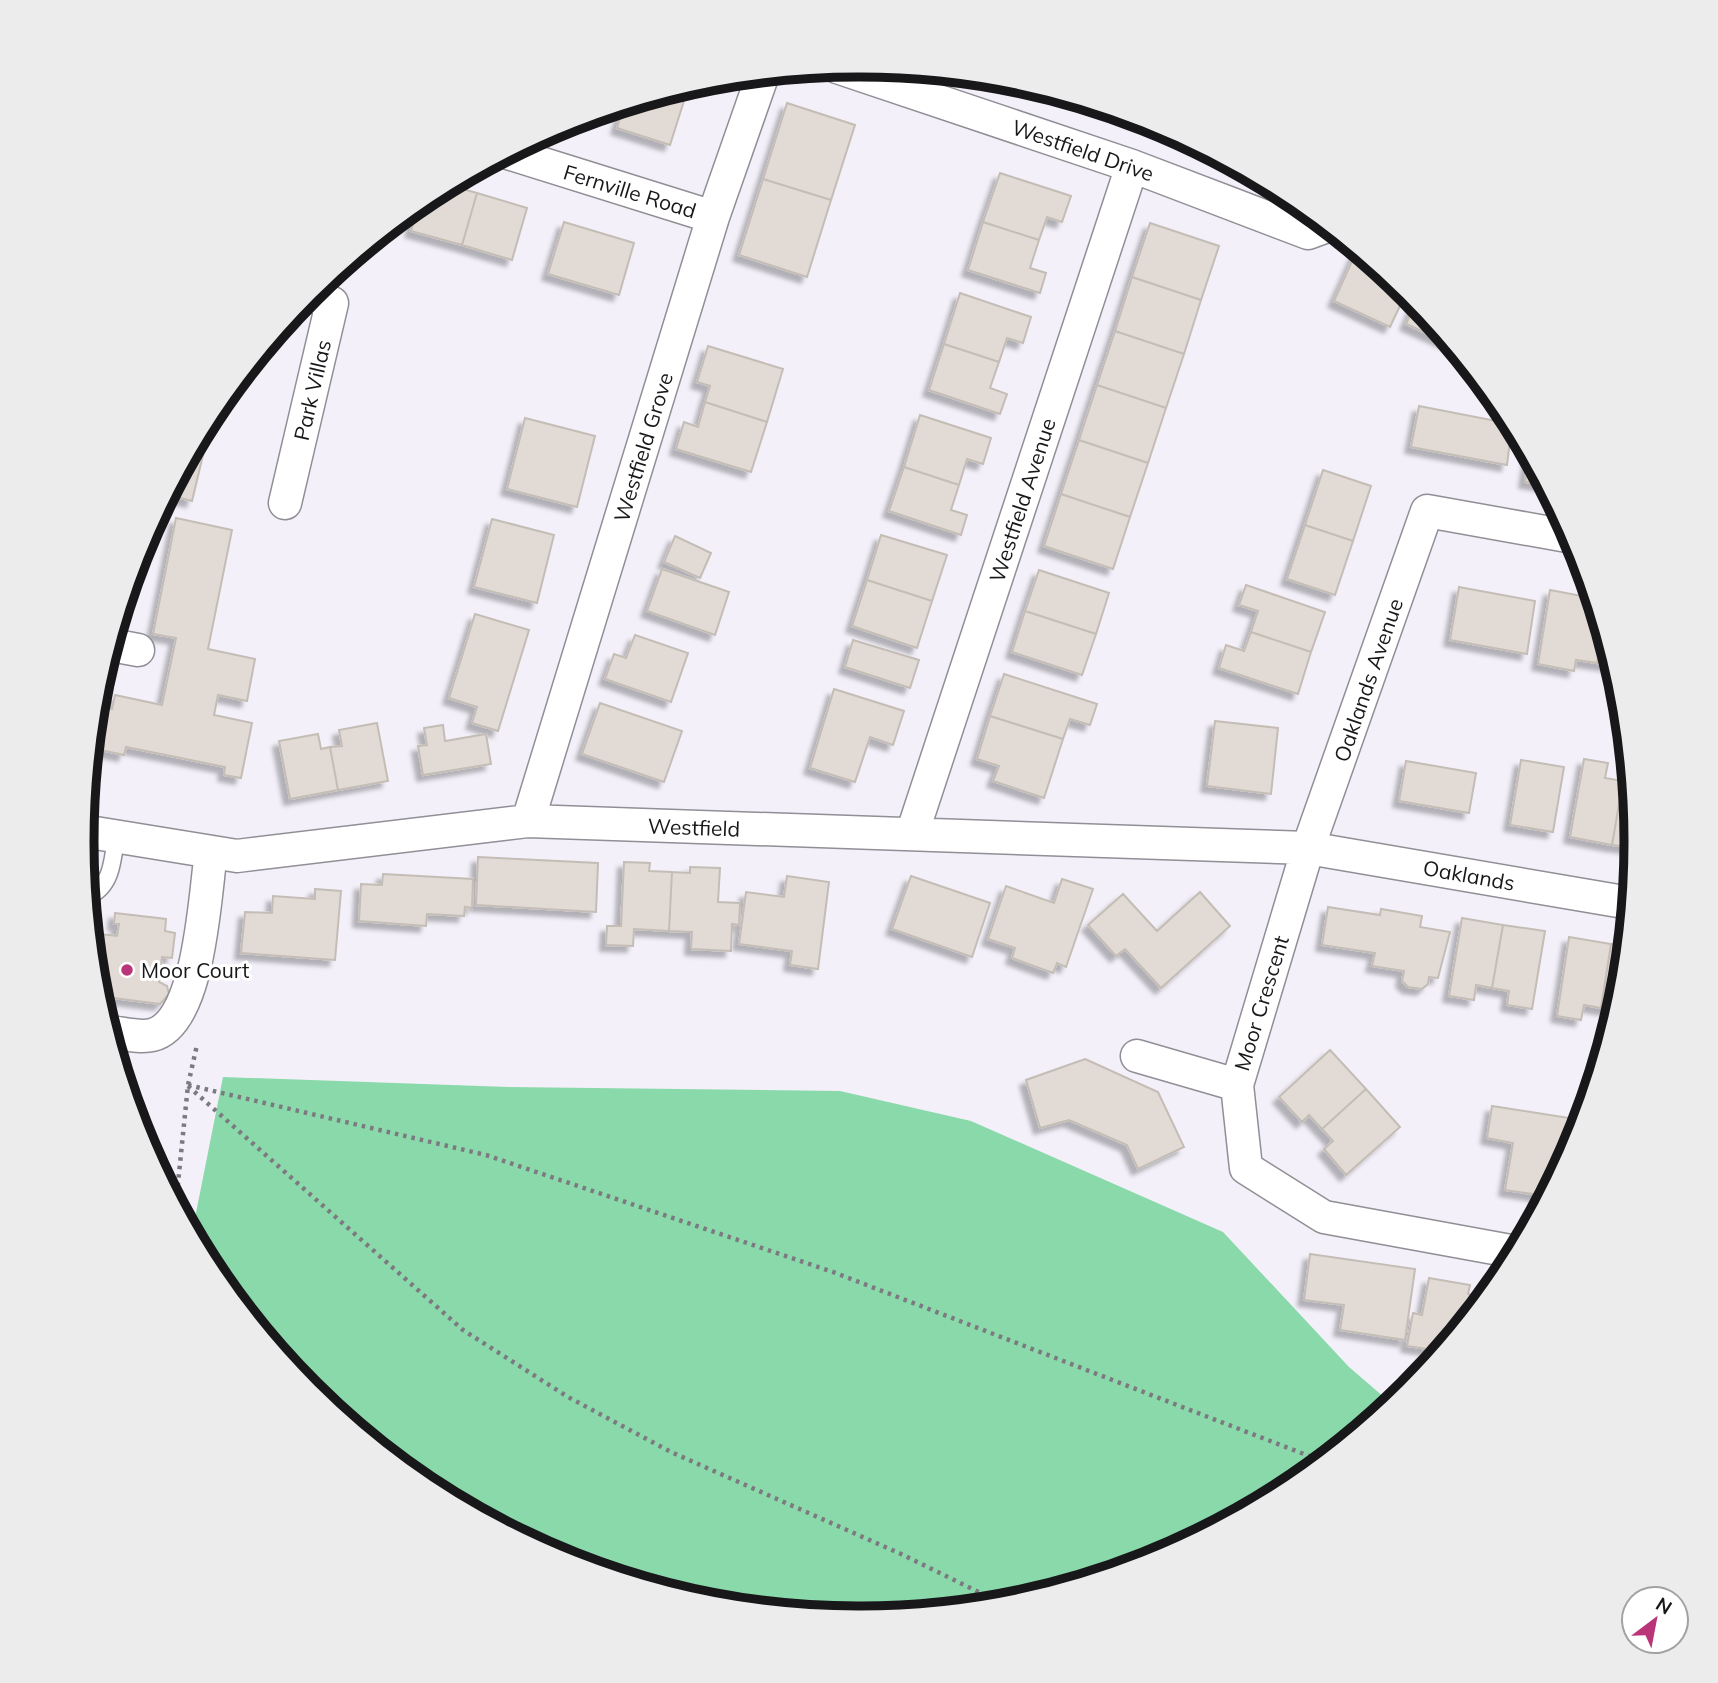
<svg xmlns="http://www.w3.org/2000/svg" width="1718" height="1683" viewBox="0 0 1718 1683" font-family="Mulish,sans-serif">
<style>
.green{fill:#8ad9aa}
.building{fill:#e2dad4;stroke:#c4bdb6;stroke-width:2;filter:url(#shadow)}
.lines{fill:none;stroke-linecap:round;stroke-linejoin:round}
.lane-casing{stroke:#918e96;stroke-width:19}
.street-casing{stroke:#918e96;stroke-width:35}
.path{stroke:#7c7a80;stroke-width:4.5;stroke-dasharray:3.5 5;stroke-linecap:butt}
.lane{stroke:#fff;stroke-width:16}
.street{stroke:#fff;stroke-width:32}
.poi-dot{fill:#b93478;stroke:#fff;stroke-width:2.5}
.labels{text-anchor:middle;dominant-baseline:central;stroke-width:6;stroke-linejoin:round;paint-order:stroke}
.street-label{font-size:21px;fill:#18171a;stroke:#fff}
.poi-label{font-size:21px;fill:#18171a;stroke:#fff;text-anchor:start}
.rim{fill:none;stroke:#18171a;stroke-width:9}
</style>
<defs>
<filter id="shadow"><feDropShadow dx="-6" dy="6" stdDeviation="2" flood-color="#0004"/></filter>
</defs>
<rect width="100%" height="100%" fill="#f3f0f9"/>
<!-- green -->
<path class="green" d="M223 1077 508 1087 840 1091 971 1121 1223 1232 1349 1367 1392 1404 1290 1488 1156 1559 1010 1603 859 1618 707 1603 561 1559 427 1487 309 1390 213 1273 192 1233Z"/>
<!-- building -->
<path class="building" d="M689 85 670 145 617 128 624 105Z
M787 103 855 125 831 200 763 179Z
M1000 173 1071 196 1062 222 1047 217 1039 240 983 222Z
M763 179 831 200 807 277 739 255Z
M448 185 477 193 462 245 411 231 419 202Z
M477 193 527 208 512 260 462 245Z
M564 222 634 243 619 295 548 274Z
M983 222 1039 240 1030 268 1046 273 1040 293 968 270Z
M1150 223 1219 246 1201 300 1132 277Z
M1357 250 1407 291 1390 327 1334 301Z
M1132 277 1201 300 1184 354 1115 331Z
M960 293 1031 317 1023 343 1007 338 999 362 944 344Z
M1416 301 1451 344 1406 324Z
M1115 331 1184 354 1166 408 1097 385Z
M944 344 999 362 990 388 1007 394 1000 414 929 390Z
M708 346 783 369 767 422 705 402 710 386 697 382Z
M1097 385 1166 408 1148 463 1079 440Z
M705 402 767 422 751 472 676 449 684 422 698 427Z
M1419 406 1512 424 1507 465 1411 447Z
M214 409 192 501 168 495 213 410Z
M920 415 991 438 983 464 967 459 959 485 904 467Z
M525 418 595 436 577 507 507 489Z
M1079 440 1148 463 1130 517 1061 494Z
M1529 456 1545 485 1525 482Z
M904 467 959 485 951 510 967 515 961 535 889 511Z
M1323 470 1371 486 1353 541 1305 525Z
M1061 494 1130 517 1113 569 1044 546Z
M176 518 232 530 208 649 255 659 247 701 218 695 214 715 252 723 241 778 224 775 225 767 126 747 124 755 91 748 96 706 112 709 115 695 162 705 176 638 153 634Z
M492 519 554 535 537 603 474 587Z
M1305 525 1353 541 1335 595 1287 579Z
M881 535 947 555 932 601 867 580Z
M675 536 711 553 700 578 664 562Z
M662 569 729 592 715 635 647 611Z
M1039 570 1109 593 1096 634 1025 611Z
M867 580 932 601 917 648 852 626Z
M1246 585 1325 612 1311 652 1251 632 1258 611 1239 605Z
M1459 587 1535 601 1527 654 1450 640Z
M1550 590 1593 598 1603 631 1597 663 1576 660 1574 671 1538 664Z
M1025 611 1096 634 1082 675 1012 652Z
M475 614 529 630 498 731 472 723 477 707 449 698Z
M1603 631 1614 666 1597 663Z
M1251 632 1311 652 1298 694 1219 668 1226 645 1244 651Z
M635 635 688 653 671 702 605 679 614 654 626 658Z
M853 640 919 660 910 688 845 667Z
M1004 674 1097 704 1090 725 1070 719 1063 739 990 716Z
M834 689 904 711 893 745 870 737 855 782 810 768Z
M600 703 682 731 664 782 582 754Z
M990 716 1063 739 1044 798 993 781 999 766 977 759Z
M1215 721 1278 728 1271 794 1207 786Z
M377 723 388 781 338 790 330 747 342 746 339 730Z
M443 725 445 741 486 734 491 764 423 775 418 746 427 745 424 728Z
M318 734 321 749 330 747 338 790 290 799 279 741Z
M1584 759 1608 763 1605 778 1623 781 1612 845 1570 837Z
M1521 760 1564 767 1553 832 1510 825Z
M1406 761 1476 773 1469 813 1399 801Z
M1623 781 1630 782 1635 848 1612 845Z
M478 857 598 863 596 912 476 905Z
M624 862 650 863 649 871 672 872 669 931 634 929 633 946 606 945 607 926H621Z
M690 867 720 868 718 902 740 903 739 925 732 924 731 951 691 949 692 932 669 931 672 872 690 873Z
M383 874 473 879 472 908 465 907 464 916 427 914 426 926 359 921 361 884 382 885Z
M787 876 829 882 818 969 790 965 792 951 739 944 746 892 784 897Z
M911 876 990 903 972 957 892 929Z
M1062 879 1093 889 1066 967 1057 963 1053 973 1012 958 1015 948 988 939 1006 886 1054 903Z
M315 889 341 891 335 960 241 953 245 912 272 913 273 896 315 899Z
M1200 892 1230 926 1161 988 1125 949 1116 956 1088 925 1123 894 1157 931Z
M1328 907 1380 915 1381 909 1422 916 1420 927 1450 932 1438 978 1429 977 1428 984 1422 989 1408 987 1402 981 1404 971 1372 966 1375 953 1322 945Z
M115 913 166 919 165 931 175 933 172 958 162 957 159 982 167 986 169 994 160 1004 98 996 91 933 117 936 119 924H114Z
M1462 918 1503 925 1492 988 1476 985 1474 1000 1449 996Z
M1503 925 1545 931 1532 1009 1507 1005 1509 991 1492 988Z
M1569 937 1611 944 1601 1008 1584 1005 1581 1020 1557 1016Z
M1611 944 1625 946 1621 993 1616 1010 1601 1008Z
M1330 1050 1366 1089 1322 1129 1309 1115 1302 1122 1279 1097Z
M1085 1059 1158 1092 1184 1147 1138 1169 1127 1145 1069 1120 1040 1128 1026 1080Z
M1366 1089 1400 1127 1346 1175 1324 1149 1333 1141 1322 1129Z
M1492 1106 1582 1120 1576 1139 1546 1196 1505 1190 1513 1143 1487 1138Z
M1310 1254 1415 1269 1405 1340 1340 1330 1344 1305 1304 1300Z
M1429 1278 1470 1285 1468 1294 1480 1297 1479 1305 1440 1351 1407 1346 1413 1313 1422 1315Z"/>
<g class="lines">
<!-- lane casing -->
<g class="lane-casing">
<path id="lane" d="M88 896C112 887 113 859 116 836"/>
</g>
<!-- street casing -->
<g class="street-casing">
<path id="street" d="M837 67 1132 166 1308 233 1327 226
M508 153 713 217
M285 503 332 303 308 294
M111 645 138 650
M528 821 713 217 763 74
M83 831 237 856 528 821 1308 848 1630 903
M912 834 1132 166
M109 1032C121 1033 140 1038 152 1035 200 1024 205 893 211 852
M1137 1056 1237 1085
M1516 1252 1324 1217 1246 1168 1237 1085 1308 848 1427 511 1573 537"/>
</g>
<!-- path -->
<path class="path" d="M188 1085 486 1155 833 1272 1322 1461
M188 1086 463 1330 568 1397 671 1452 901 1554 1003 1604
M176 1203 188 1085 197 1045"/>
<!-- lane -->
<use href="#lane" class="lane"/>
<!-- street -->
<use href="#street" class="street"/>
</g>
<!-- markers -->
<circle class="poi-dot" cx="127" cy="970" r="7"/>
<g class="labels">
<!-- street labels -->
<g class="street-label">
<text transform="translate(1083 150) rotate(19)">Westfield Drive</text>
<text transform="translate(630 191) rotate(17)">Fernville Road</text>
<text transform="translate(312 390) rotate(-77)">Park Villas</text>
<text transform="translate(643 447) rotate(-73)">Westfield Grove</text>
<text transform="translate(1022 500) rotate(-72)">Westfield Avenue</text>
<text transform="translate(1368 680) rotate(-71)">Oaklands Avenue</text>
<text transform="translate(694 827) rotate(2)">Westfield</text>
<text transform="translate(1469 875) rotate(10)">Oaklands</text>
<text transform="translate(1261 1003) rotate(-73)">Moor Crescent</text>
</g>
<!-- poi labels -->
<g class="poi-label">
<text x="141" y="970">Moor Court</text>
</g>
</g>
<!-- crop -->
<path d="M0 0H1718V1683H0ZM858 77H860A764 764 0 0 1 1624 841V842A764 764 0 0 1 860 1606H858A764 764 0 0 1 94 842V841A764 764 0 0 1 858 77Z" fill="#edeced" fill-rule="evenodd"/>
<path class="rim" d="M858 77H860A764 764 0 0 1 1624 841V842A764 764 0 0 1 860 1606H858A764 764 0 0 1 94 842V841A764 764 0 0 1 858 77Z"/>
<!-- north arrow -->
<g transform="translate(1655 1620) rotate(32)"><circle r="33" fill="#ffffff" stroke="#a3a2a3" stroke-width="2"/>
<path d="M0-5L12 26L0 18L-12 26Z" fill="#b93478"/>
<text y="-10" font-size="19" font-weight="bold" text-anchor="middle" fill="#18171a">N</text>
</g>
</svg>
